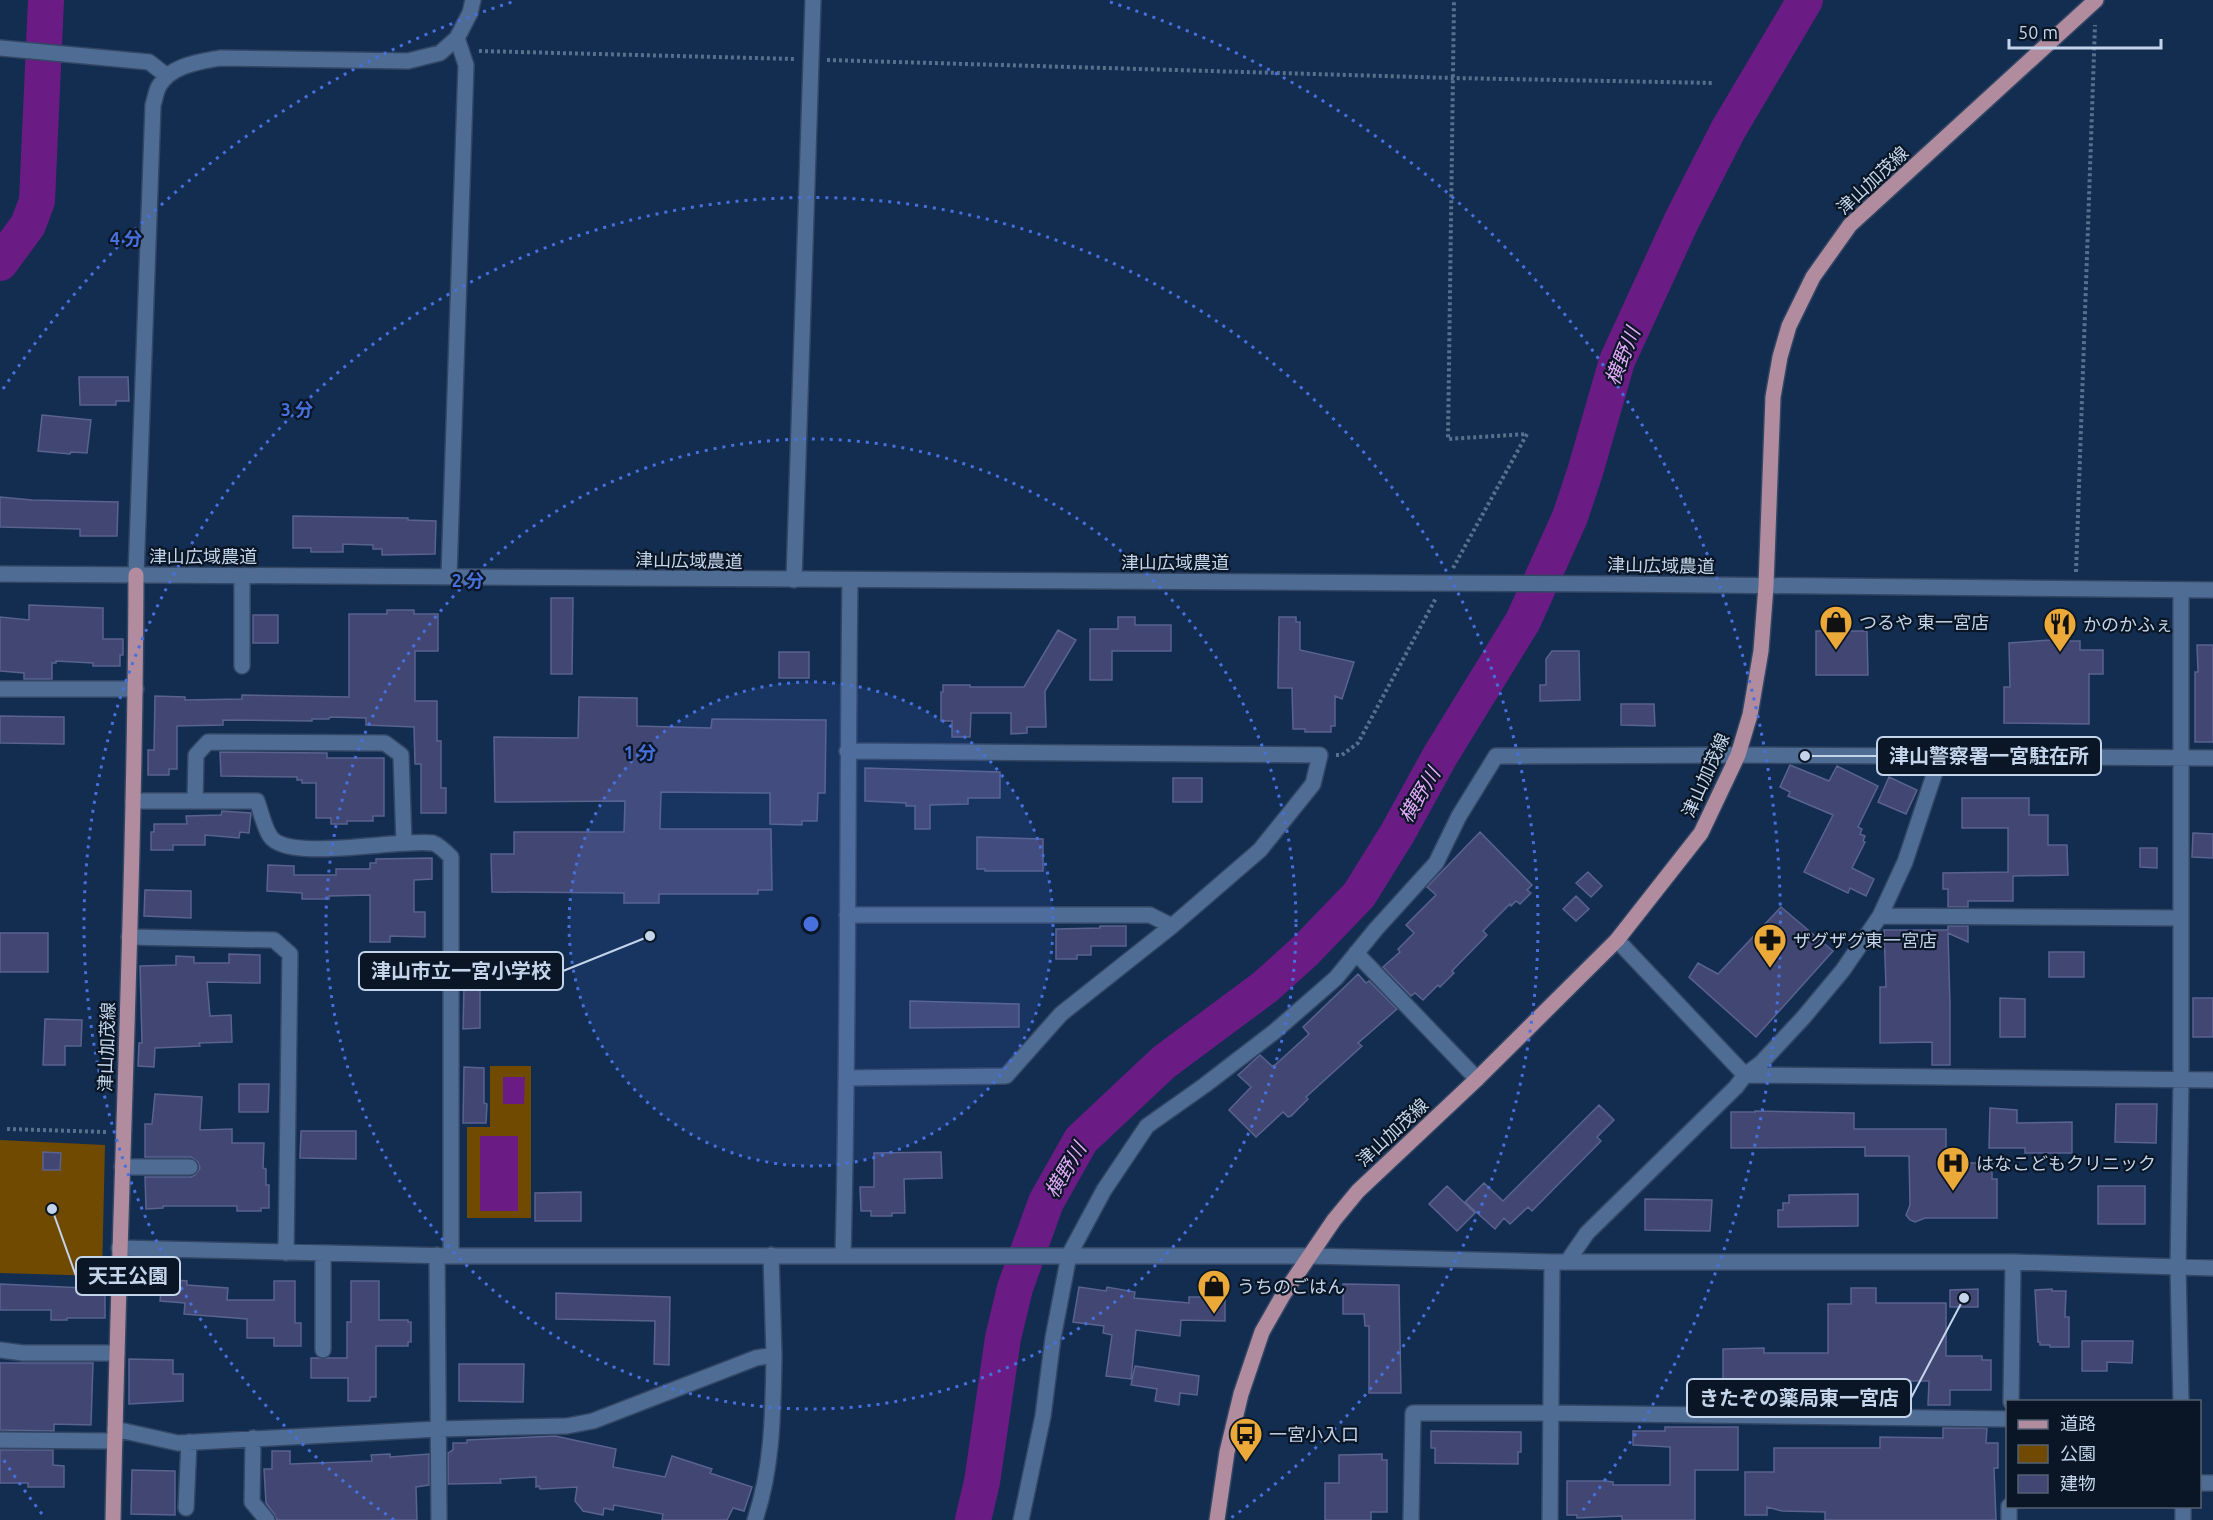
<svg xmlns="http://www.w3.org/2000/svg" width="2213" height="1520" viewBox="0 0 2213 1520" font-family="Ubuntu,'Noto Sans JP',sans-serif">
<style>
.green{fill:#6f4a00}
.water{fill:#6b1c84}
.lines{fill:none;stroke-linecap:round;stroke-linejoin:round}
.river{stroke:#6b1c84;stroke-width:36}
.building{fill:#414772;stroke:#5a628e;stroke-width:1.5}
.street-casing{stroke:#334664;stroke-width:18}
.secondary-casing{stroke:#334664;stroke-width:18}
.primary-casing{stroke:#334664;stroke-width:18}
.path{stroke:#586f8d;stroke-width:4;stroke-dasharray:3 3;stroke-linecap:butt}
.street{stroke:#4f6d94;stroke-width:15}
.secondary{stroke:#4f6d94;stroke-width:15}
.primary{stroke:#b08c9e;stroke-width:15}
.secondary-bridge-casing{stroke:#334664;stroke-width:18;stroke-linecap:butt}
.secondary-bridge{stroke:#4f6d94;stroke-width:15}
.ring{fill:none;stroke:#4770dd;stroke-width:3;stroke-dasharray:3 6}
.labels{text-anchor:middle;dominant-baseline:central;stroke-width:4.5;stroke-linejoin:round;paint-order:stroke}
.street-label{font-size:18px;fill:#c4d5eb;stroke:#0a1625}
.poi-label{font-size:18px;fill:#c4d5eb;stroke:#0a1625;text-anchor:start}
.water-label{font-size:20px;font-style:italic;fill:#e2abf8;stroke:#0a1625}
.centre{fill:#4770dd;stroke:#0a1625;stroke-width:3}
.ring-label{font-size:18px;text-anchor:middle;font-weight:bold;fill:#4770dd;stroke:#0a1625;stroke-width:4.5;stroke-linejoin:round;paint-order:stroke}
.leader{fill:none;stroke:#c4d5eb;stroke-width:2}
.callout-dot{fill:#c4d5eb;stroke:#0a1625;stroke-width:2}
.callout{fill:#0a1625;stroke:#c4d5eb;stroke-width:2}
.callout-label{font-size:20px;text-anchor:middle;font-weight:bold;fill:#c4d5eb}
</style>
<rect width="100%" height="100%" fill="#122d50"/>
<!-- green -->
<path class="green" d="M490 1066H531V1218H467V1127H490Z
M0 1140 105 1145 102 1276 0 1273Z"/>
<!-- water -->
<path class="water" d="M503 1077H525L524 1104H503Z
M480 1136H518V1211H480Z"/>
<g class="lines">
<!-- river -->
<path class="river" d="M0 263 28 225 37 201 46 0
M973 1520 982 1482 1003 1338 1015 1288 1046 1202 1081 1140 1164 1062 1265 987 1305 951 1359 895 1397 834 1440 756 1523 621 1570 517 1585 472 1617 361 1682 220 1728 130 1805 0"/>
</g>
<!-- building -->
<path class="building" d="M79 377H128L129 401H116V405H80Z
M42 415 91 420 87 453 71 452 70 454 38 451Z
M0 497 32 500 118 502 117 536H80V529L0 527Z
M293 516 408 518V520L436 521 435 554 382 555V549H373V545L343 544V552H311V548H293Z
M551 598H573L572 674H551Z
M29 605 103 608V639H123V655H120V666H93V663L56 661V663H52V679H24V673L0 671V617L29 620Z
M387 610H414V614H438V651H415V701H437V741H441V788H446V813H421V764H415L414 727 366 725V718L330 717 329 719H312V721L223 720V725L177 726V769H169V775H148V750H154L155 696 185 697V700L242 699V695L349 697V614H387Z
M253 615H278V643H253Z
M1118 617H1135V625H1171V651H1112V680H1090V629H1118Z
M1279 617H1296V622H1300V650L1354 662 1342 699 1335 696V726H1331V732H1305V729H1293L1292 688H1278Z
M1058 630 1076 640 1045 691 1046 727H1027V733L1011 734V713H971L970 737H952V721H941V692H943V685H970V687H1024Z
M1816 631H1867L1868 675H1816Z
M2051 634H2069V641H2080V650H2103V674H2089V724L2004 723V687H2010L2009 643 2051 640Z
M2197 645H2213V742H2195V672H2198Z
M1552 651H1579L1580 700 1540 701V685H1546V659Z
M779 652H809V678H779Z
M579 697 637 698V726L711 728 712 719 826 720 825 793H818L817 821H802V825L770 824V793L661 792 660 829H771L772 890H758V894H659V903H624V893L492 892 491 854H514V832H624L625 801 495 802 494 737 578 738Z
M1621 704H1654L1655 726 1621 725Z
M0 716 64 717V744L0 743Z
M220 752 327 753V758H384V816H373V821H347V824H331V818H316V783H302V780H297V777L221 776Z
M1790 765 1829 781 1837 766 1878 786 1858 827 1862 829 1860 834 1865 836 1863 841 1865 842 1852 868 1874 879 1866 896 1850 888 1848 893 1804 872 1833 815 1788 796 1790 792 1780 787Z
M865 768 1000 772V798H968V804L930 805V829H915V806H906V803L865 801Z
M1889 777 1917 790 1906 814 1878 802Z
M1173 778H1202V802H1173Z
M1962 798H2029V815H2048V845H2067L2068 875 2013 876V901H1968V907H1948V889H1943V873L2008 872V828H1962Z
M222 811 251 813 249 833 240 832 239 838 205 835V845H173V850H151V832H154V824H187L186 816 221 815Z
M1480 832 1532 885 1527 890 1531 893 1520 904 1516 901 1511 906 1510 904 1483 931 1487 935 1452 971 1454 973 1440 987 1438 985 1423 1000 1415 993 1411 996 1383 967 1400 952 1398 949 1414 933 1406 925 1436 895 1427 887Z
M2193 833 2213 834V858L2192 857Z
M977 837 1043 839V871H985V869H977Z
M2140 848H2157V868L2140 867Z
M432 858V879L414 880V912H425V937L390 936V942H370V895L329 896V899H302V893L267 891 268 865 294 866V875H336V869H370V863H376V859Z
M1588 872 1602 886 1591 897 1576 883Z
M145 890 191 891V918L144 916Z
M1576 896 1589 909 1576 921 1563 909Z
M1781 907 1833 951 1756 1037 1689 977 1698 963 1718 974Z
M1100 926H1126V946H1091V955H1077V959H1056V929L1100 928Z
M1948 926H1968V942L1948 933 1950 1005V1065H1932V1042L1880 1043V987H1886L1884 930H1948Z
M0 933H48V972H0Z
M2049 952H2084V977H2049Z
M229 954 260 955V983L207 982 210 1016 231 1015 232 1042 199 1043 200 1046 155 1048 154 1067 138 1066 139 1043H142L140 966 176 965V956L194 957V963H229Z
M1358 974 1366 983 1369 981 1397 1009 1358 1043 1362 1046 1306 1097 1308 1099 1291 1116 1288 1117 1283 1112 1256 1137 1229 1110 1251 1087 1238 1075 1260 1055 1272 1066 1275 1065 1309 1034 1303 1027Z
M464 986H480V1028L463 1029Z
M2000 998 2025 999V1037H2000Z
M2193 998H2213V1037H2193Z
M910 1001 1019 1004V1027L910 1028Z
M45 1019 82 1020 81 1046H65V1065H43Z
M464 1067 484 1068V1103L487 1104 486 1123H463Z
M239 1084H269L268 1112H239Z
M155 1094 202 1097 200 1130 232 1129V1143H264L263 1168 266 1169V1185H269V1208H261V1211H237V1206H163V1208L146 1209 145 1177H191L195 1175 200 1168 198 1162 191 1157H145V1124H152Z
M2116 1104H2157L2156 1143 2115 1142Z
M1599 1105 1614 1120 1597 1137 1601 1141 1532 1211 1528 1207 1510 1224 1504 1218 1495 1229 1465 1202 1484 1183 1503 1201Z
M1990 1108 2017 1110V1123L2072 1122V1153H2025V1148H1989Z
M1755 1111 1854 1113V1129H1946V1163H1992V1179H1997V1218H1925L1915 1222 1910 1220 1906 1215 1910 1205 1909 1156H1865V1147L1731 1148V1112H1755Z
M301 1131H356V1159L300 1158Z
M43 1152 61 1153 60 1170H43Z
M941 1152 942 1178 904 1179 905 1213H892V1216H871V1211H861L860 1187H874V1153Z
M1447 1186 1475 1213 1457 1231 1429 1204Z
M2098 1186H2145V1224H2098Z
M581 1192V1221H535V1193Z
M1858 1194V1226L1778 1227V1210H1783V1203H1789V1195Z
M1645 1199 1712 1200 1710 1231 1645 1230Z
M162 1279 187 1281V1285L228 1288 227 1300H274V1281H295V1323H301V1346H274V1338H247V1319L184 1314 185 1303 160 1301Z
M351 1281H379V1320H408V1322H411V1342H408V1346H376V1397H370V1401H348V1378H311V1358H347V1322H351Z
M0 1284 105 1289V1318H67V1320H51V1310H0Z
M1343 1284 1399 1285 1401 1393H1369V1326H1365L1364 1314H1343Z
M1079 1287 1106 1291 1107 1287 1135 1292 1134 1298 1189 1303V1297H1225V1321L1181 1320 1180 1336 1136 1330 1131 1379 1106 1376 1112 1335 1103 1333 1104 1326 1073 1322Z
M1851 1288H1876V1303H1946V1356H1982V1360H1991V1390H1950V1405H1928L1929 1381H1887V1384L1756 1383V1379H1723V1349L1764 1348V1353H1828V1304H1851Z
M1978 1289V1307H1950V1290Z
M2052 1289V1291H2066L2065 1317H2069V1347H2050V1345H2040V1342H2038L2035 1290Z
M556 1293 670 1297 669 1365 654 1364 655 1321 556 1319Z
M2082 1341H2133L2132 1363 2107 1362V1371H2082Z
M129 1359 173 1360V1374H183V1401L129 1404Z
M0 1363H93L91 1425 54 1424V1431L0 1430Z
M459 1364H524L523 1402 459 1401Z
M1135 1366 1199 1376 1197 1395 1180 1393 1179 1405 1155 1401 1157 1389 1131 1385Z
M1665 1427H1738V1470H1695V1520H1622V1516L1577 1518V1515H1567V1481H1606L1613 1482V1485H1670V1447L1633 1445V1431H1665Z
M1943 1428H1987L1986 1443H1998V1468H1994L1996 1520H1825V1512L1782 1511 1767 1507V1515H1745V1472H1774V1448H1880V1437L1943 1438Z
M1431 1431 1521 1432V1452H1518V1464L1435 1463V1448H1431Z
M555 1436 616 1449 613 1467 665 1477 672 1456 712 1469 710 1473 752 1487 744 1511 733 1508 727 1520H662L663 1514 614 1505 613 1510 604 1508 603 1515 583 1511 575 1501 577 1487 540 1489 539 1486 536 1487V1477L500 1479 501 1483 448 1484V1453L453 1450V1443H467V1440Z
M0 1450H53V1465L64 1466V1487H28V1483H0Z
M272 1451H290V1464L372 1461 371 1455 390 1454V1457L429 1454V1485L416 1487 417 1520H277L274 1514 266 1503 264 1469H272Z
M1382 1454V1460H1387V1512H1371V1520H1325V1483H1339V1455Z
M132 1470 175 1471V1515L131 1514Z"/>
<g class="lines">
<!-- street casing -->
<g class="street-casing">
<path id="street" d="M0 48 149 62 167 76
M136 575 153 105C155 99 156 91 159 86 171 65 199 62 220 58L408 61 440 53 457 38 470 13 473 0
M449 576 466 65 457 38
M794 580 813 0
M242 666V576
M0 689H136
M847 751 1320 755 1313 784 1260 850 1172 926 1061 1014 1006 1076 847 1078
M133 801H257C261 812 264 827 270 836 287 863 400 838 433 843 439 845 446 852 451 857V1256
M195 801 196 755 208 742 385 743 401 755 404 843
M847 915H1150L1172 926
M1880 916 2180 918
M129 937 274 940 290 954 286 1253
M1617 940 1745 1075 2213 1080
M1356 953 1477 1079
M122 1167H190
M119 1248 451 1256H1310L1552 1262H2013L2213 1268
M323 1254V1350
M437 1255 439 1520
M843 1255C849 1030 847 805 850 581
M1567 1262 1587 1233 1736 1087 1745 1075 1761 1063 1803 1018 1843 970 1880 916 1905 862 1940 757
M2178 1268 2181 1081V590
M0 1350 23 1353H117
M2011 1402 2013 1262
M115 1429 178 1443 438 1429 567 1426 593 1421 756 1358 774 1355 771 1255
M253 1438 252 1502 267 1520
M0 1440 115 1441
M2200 1483H2213
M186 1508 189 1442
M755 1520C773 1466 773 1411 774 1355
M1021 1520 1043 1416 1053 1338 1069 1255 1104 1190 1147 1126 1205 1085 1274 1032 1336 978 1376 929 1436 863 1459 816 1496 756 1738 755 2213 758
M1411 1520 1413 1413H1549L2008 1419
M1550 1520 1552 1262
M2009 1520V1506"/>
</g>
<!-- secondary casing -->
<g class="secondary-casing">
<path id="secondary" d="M0 574 1413 583
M1617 584 2213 590
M2178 1268 2181 1402
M2183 1506V1520"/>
</g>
<!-- primary casing -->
<g class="primary-casing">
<path id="primary" d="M113 1520C119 1205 135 890 136 575
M1217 1520 1227 1452 1241 1394 1262 1332 1283 1295 1334 1220 1358 1191 1477 1079 1617 940 1701 833 1738 755 1750 715 1761 651 1766 586 1773 397 1780 357 1789 326 1813 277 1850 225 2096 0"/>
</g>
<!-- path -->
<path class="path" d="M479 51 795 59
M827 60 1453 78 1714 83
M1453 568 1527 434 1448 439 1454 0
M2076 572 2095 25
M1336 755H1342L1358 743 1436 598
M7 1129 107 1132"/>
<!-- street -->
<use href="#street" class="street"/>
<!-- secondary -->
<use href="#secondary" class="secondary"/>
<!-- primary -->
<use href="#primary" class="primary"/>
<!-- secondary-bridge casing -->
<g class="secondary-bridge-casing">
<path id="secondary-bridge" d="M1413 583 1617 584"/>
</g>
<!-- secondary-bridge -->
<use href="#secondary-bridge" class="secondary-bridge"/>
</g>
<!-- distance rings -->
<circle cx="811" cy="924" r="242" fill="#4770dd" fill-opacity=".12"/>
<g class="ring">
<circle cx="811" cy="924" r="242"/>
<circle cx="811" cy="924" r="485"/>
<path d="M394 1520A727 727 0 1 1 1228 1520"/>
<path d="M42 1514A969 969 0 0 1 3 1459M3 389A969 969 0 0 1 512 2M1110 2A969 969 0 0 1 1580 1514"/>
</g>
<!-- icons -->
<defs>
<g id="shop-pin" transform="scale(1.725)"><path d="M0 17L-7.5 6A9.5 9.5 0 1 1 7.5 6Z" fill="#eba93a" stroke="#0a1625"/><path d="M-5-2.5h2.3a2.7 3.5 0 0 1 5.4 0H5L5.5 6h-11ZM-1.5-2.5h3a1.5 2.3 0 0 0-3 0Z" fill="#111"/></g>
<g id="restaurant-pin" transform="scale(1.725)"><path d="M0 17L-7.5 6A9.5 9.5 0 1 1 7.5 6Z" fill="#eba93a" stroke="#0a1625"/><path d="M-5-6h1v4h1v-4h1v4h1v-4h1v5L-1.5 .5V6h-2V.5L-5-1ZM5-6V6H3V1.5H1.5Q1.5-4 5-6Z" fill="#111"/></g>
<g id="pharmacy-pin" transform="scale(1.725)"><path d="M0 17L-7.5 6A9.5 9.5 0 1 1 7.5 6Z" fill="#eba93a" stroke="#0a1625"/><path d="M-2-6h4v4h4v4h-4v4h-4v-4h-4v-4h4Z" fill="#111"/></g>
<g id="hospital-pin" transform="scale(1.725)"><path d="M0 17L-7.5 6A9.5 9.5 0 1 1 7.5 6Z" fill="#eba93a" stroke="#0a1625"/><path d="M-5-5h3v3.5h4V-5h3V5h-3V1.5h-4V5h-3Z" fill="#111"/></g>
<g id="bus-pin" transform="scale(1.725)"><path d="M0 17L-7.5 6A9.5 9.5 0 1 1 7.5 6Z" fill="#eba93a" stroke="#0a1625"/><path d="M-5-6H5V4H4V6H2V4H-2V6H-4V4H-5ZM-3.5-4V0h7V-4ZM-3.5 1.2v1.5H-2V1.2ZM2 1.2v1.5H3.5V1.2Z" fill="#111"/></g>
</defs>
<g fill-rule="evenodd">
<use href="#shop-pin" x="1836" y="622"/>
<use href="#restaurant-pin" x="2060" y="624"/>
<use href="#pharmacy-pin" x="1770" y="940"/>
<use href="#hospital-pin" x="1953" y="1163"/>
<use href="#shop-pin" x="1214" y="1286"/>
<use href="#bus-pin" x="1246" y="1434"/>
</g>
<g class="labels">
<!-- street labels -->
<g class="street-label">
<text transform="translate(1872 180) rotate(-43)">津山加茂線</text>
<text x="203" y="556">津山広域農道</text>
<text transform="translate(689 560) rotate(1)">津山広域農道</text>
<text x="1175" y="562">津山広域農道</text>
<text transform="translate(1661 565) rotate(1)">津山広域農道</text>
<text transform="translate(1705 775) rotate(-66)">津山加茂線</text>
<text transform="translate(106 1047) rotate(-88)">津山加茂線</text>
<text transform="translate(1392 1132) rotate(-43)">津山加茂線</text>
</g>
<!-- poi labels -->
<g class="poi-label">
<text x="1859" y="622">つるや 東一宮店</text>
<text x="2083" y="624">かのかふぇ</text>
<text x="1793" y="940">ザグザグ東一宮店</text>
<text x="1976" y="1163">はなこどもクリニック</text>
<text x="1237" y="1286">うちのごはん</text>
<text x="1269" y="1434">一宮小入口</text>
</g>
<!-- water labels -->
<g class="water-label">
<text transform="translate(1622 356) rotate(-68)">横野川</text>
<text transform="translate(1419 795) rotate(-59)">横野川</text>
<text transform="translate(1065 1170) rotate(-59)">横野川</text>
</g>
</g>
<circle cx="811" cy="924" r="9" class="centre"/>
<g class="ring-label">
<text x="126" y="245">4 分</text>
<text x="297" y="416">3 分</text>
<text x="468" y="587">2 分</text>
<text x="640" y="759">1 分</text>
</g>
<!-- callouts -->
<path class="leader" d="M1805 756L1877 756M650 936L563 971M52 1209L76 1276M1964 1298L1911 1398"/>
<g class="callout-dot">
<circle cx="1805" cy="756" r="6"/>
<circle cx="650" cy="936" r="6"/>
<circle cx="52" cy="1209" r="6"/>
<circle cx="1964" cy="1298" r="6"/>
</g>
<g class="callout">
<rect x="1877" y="737" width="224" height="38" rx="6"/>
<rect x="359" y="952" width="204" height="38" rx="6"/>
<rect x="76" y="1257" width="104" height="38" rx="6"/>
<rect x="1687" y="1379" width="224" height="38" rx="6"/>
</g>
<g class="callout-label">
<text x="1989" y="763">津山警察署一宮駐在所</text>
<text x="461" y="978">津山市立一宮小学校</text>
<text x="128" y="1283">天王公園</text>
<text x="1799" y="1405">きたぞの薬局東一宮店</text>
</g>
<!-- legend -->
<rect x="2006" y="1400" width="195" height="108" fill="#0a1625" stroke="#546274" stroke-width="1.5"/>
<rect x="2018" y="1420" width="30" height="9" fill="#b08c9e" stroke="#546274" stroke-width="1.5"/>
<text x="2060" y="1430" font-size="18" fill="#c4d5eb">道路</text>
<rect x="2018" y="1445" width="30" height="18" fill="#6f4a00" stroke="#546274" stroke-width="1.5"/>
<text x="2060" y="1460" font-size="18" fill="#c4d5eb">公園</text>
<rect x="2018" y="1475" width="30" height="18" fill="#414772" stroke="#546274" stroke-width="1.5"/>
<text x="2060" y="1490" font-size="18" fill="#c4d5eb">建物</text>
<!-- scale -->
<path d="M2009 39v9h152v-9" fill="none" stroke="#c4d5eb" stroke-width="3"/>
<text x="2018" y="39" font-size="18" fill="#c4d5eb" stroke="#0a1625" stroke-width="4.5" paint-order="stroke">50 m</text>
</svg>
